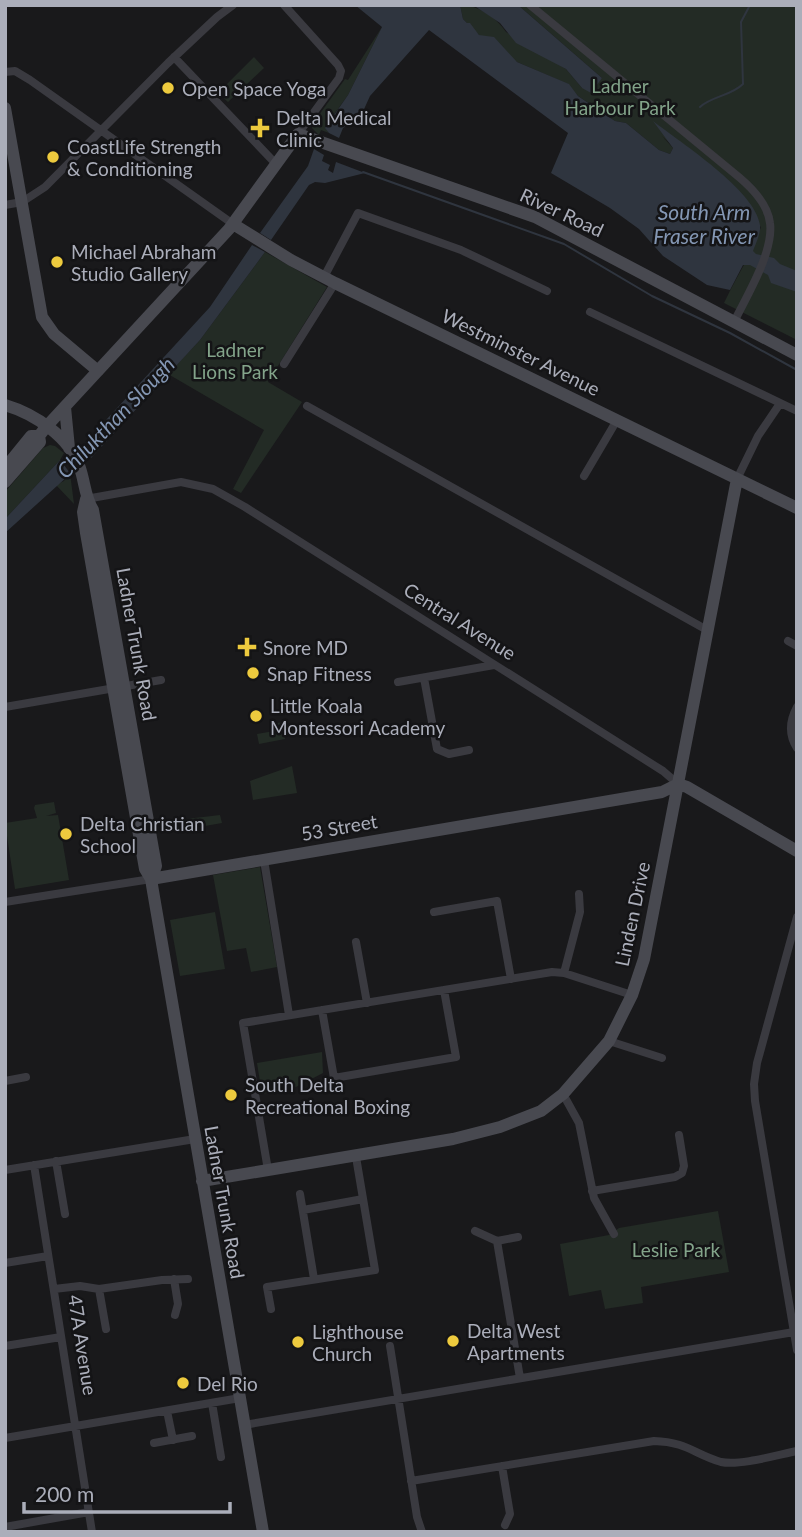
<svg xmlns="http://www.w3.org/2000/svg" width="802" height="1537" viewBox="0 0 802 1537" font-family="Lato,sans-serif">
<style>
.green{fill:#232b25}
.water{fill:#2f353f}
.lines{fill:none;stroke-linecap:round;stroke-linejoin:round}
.stream{stroke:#2f353f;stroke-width:2}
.street{stroke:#3a3a40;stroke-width:8}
.secondary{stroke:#484950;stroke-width:12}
.poi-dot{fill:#edca3e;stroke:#141416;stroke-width:2.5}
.labels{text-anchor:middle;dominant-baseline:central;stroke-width:5;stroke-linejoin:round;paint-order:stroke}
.park-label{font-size:19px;fill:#83a48a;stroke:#141416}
.poi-label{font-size:19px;fill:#abaeba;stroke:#141416;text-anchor:start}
.street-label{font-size:19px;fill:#abaeba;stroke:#141416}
.water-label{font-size:21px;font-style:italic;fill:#8497b4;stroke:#141416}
</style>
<rect width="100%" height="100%" fill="#19191b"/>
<!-- green -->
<path class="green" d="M460 5C478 5 496 17 506 32L566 69 582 88 602 78 518 5H797V340L724 303C736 277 752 254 761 227L662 136 673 148 670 154 659 150 626 123 615 121 578 96 568 84 517 62 479 35 463 19Z
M382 27 348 95 325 127 329 133 321 130 319 135 312 128 314 122 345 79 348 80Z
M254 57 264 68 228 102 218 93Z
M265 252 327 287 268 382 302 402 241 493 233 489 264 430 168 374 200 340Z
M50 445 55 446 64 453 60 460 5 519V492L43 448Z
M70 473 74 504 56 485 64 481Z
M282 722 285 739 259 744 257 734 274 731 273 724Z
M292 766 297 793 253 800 250 781Z
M54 802 56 813 46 816 58 815 69 880 15 889 5 823 37 818 34 808 35 805Z
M220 815 222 823 188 829 186 819Z
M260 867 277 967 251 972 246 948 227 951 213 875Z
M215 912 225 969 180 976 170 920Z
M322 1052 323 1073 294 1088 262 1094 257 1063Z
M718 1211 729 1272 641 1287 643 1303 605 1309 601 1290 569 1296 560 1244 609 1235 619 1228Z"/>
<!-- water -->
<path class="water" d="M355 5H460L463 19 467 23H470L479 35 494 37 517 62 569 84 578 96 615 121 626 123 659 150 670 154 673 148 653 121C681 143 755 190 760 225 761 233 756 243 753 251L756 254 774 258 780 264 797 271V292L771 283 768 275 750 265H743L730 290 707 285 663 256 639 229 610 208 551 173 568 133 429 30 370 96 360 118 343 128 339 138 329 133 325 128 348 95 382 27Z
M473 5H518L602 78 591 93 582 88 566 69 516 43 500 23Z
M314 149 324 155 322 161 330 165 328 170 333 173 336 162 365 173 325 183 315 182 309 185 271 240 260 233 308 166Z
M252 245 265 252 200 340 91 458 83 445 210 307Z
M60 460 70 473 68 476 5 533V519Z"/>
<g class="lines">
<!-- stream -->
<path class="stream" d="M700 107C712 96 731 96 743 84L741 22 750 5
M363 172 564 244 652 296 730 333 797 370"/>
<!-- street -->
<path class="street" d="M284 5 338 65 341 71 339 78 298 134
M530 5 740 178C754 190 768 205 770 223 774 252 746 297 734 322
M174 57 276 164
M5 72 15 71 30 80 233 224
M5 205 22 202 45 187 168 63 217 17 233 5
M324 277 358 213 461 250 547 291
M590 312 797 411
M284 364 335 283
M307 406 707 630
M584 476 617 420
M737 479 758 436 779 405
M86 499 181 482 213 489 245 507 663 771 678 784
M788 641 797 646
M424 678 437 749 449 754 469 750
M398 682 494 665
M5 707 161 680
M797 707C790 720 788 734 797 748
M264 860 289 1015
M5 902 151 879
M434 912 497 901 511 979
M797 917 757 1063 754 1084 755 1101 797 1350
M356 942 367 1003
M564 973 580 912 579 894
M322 1010 334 1078 456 1057 444 990
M609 1041 662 1058
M5 1081 26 1077
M563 1094 579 1123 594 1198 614 1234
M56 1161 65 1214
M34 1165 92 1532
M5 1170 195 1139
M268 1170 243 1023 552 972 564 973 632 995
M592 1191 675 1177 682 1173 684 1166 679 1135
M300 1194 314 1279
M303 1210 363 1199
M475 1231 497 1241 518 1237
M497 1241 520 1378
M5 1263 48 1256
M174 1279 178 1304 175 1315
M54 1289 80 1286 99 1289 162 1280 188 1279
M99 1289 106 1329
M271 1309 267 1287 375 1270 356 1157
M5 1346 61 1337
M390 1346 417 1517 422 1532
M212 1403 221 1457
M167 1411 173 1440
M244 1425 794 1332
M5 1438 240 1398
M154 1443 192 1436
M502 1466 510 1514 505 1525
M411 1481 654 1441C687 1442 694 1454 721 1462 740 1466 777 1455 797 1451
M5 1527 89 1512"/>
<!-- secondary -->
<path class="secondary" d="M5 108 42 317 54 334 98 371
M233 224 291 260 335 283 797 508
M5 405C35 414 70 437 80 468 85 483 85 497 93 510L156 866 151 879
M65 407 69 448
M5 468 31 436H39
M5 482 40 442 39 436 46 427 229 229 298 134 535 217 797 355
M86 499 83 512 86 533 145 869 151 879 153 891 263 1532
M678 784 687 787 797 851
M151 879 662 792 678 784
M202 1181 453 1139 500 1127 541 1111 563 1094 609 1041 632 995 644 959 737 479"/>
</g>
<!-- markers -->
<g class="poi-dot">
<circle cx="168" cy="88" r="7"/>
<path d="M256.5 117.5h7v7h7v7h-7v7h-7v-7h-7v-7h7z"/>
<circle cx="53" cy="157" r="7"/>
<circle cx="57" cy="262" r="7"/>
<path d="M243.5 636.5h7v7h7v7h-7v7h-7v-7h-7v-7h7z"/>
<circle cx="253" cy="673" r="7"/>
<circle cx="256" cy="716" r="7"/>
<circle cx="66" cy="834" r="7"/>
<circle cx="231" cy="1095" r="7"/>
<circle cx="453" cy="1341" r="7"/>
<circle cx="298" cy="1342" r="7"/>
<circle cx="183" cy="1383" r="7"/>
</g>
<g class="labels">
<!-- park labels -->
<g class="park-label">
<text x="620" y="85">Ladner<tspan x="620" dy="22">Harbour Park</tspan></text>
<text x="235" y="349">Ladner<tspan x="235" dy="22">Lions Park</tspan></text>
<text x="676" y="1249">Leslie Park</text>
</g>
<!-- poi labels -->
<g class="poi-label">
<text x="182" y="88">Open Space Yoga</text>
<text x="276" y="117">Delta Medical<tspan x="276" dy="22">Clinic</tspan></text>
<text x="67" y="146">CoastLife Strength<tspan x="67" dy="22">&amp; Conditioning</tspan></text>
<text x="71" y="251">Michael Abraham<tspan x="71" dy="22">Studio Gallery</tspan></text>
<text x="263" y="647">Snore MD</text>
<text x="267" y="673">Snap Fitness</text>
<text x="270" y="705">Little Koala<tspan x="270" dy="22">Montessori Academy</tspan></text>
<text x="80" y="823">Delta Christian<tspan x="80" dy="22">School</tspan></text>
<text x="245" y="1084">South Delta<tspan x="245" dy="22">Recreational Boxing</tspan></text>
<text x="467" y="1330">Delta West<tspan x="467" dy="22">Apartments</tspan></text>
<text x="312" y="1331">Lighthouse<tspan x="312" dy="22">Church</tspan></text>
<text x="197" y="1383">Del Rio</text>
</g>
<!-- street labels -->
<g class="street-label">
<text transform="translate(562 212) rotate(25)">River Road</text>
<text transform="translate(521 352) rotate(26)">Westminster Avenue</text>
<text transform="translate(460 621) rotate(32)">Central Avenue</text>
<text transform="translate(137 644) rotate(80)">Ladner Trunk Road</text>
<text transform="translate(339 827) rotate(-10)">53 Street</text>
<text transform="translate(632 914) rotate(-78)">Linden Drive</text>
<text transform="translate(225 1202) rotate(80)">Ladner Trunk Road</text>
<text transform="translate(83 1345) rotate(81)">47A Avenue</text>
</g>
<!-- water labels -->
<g class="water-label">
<text x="704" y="211">South Arm<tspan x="704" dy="24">Fraser River</tspan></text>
<text transform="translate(115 417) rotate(-46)">Chilukthan Slough</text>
</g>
</g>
<!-- border -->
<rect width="802" height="1537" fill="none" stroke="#abaeba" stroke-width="14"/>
<!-- scale -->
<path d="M24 1502v10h206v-10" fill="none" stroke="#abaeba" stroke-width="3.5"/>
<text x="35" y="1502" font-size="21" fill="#abaeba" stroke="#141416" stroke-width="5" paint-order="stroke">200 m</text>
</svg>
